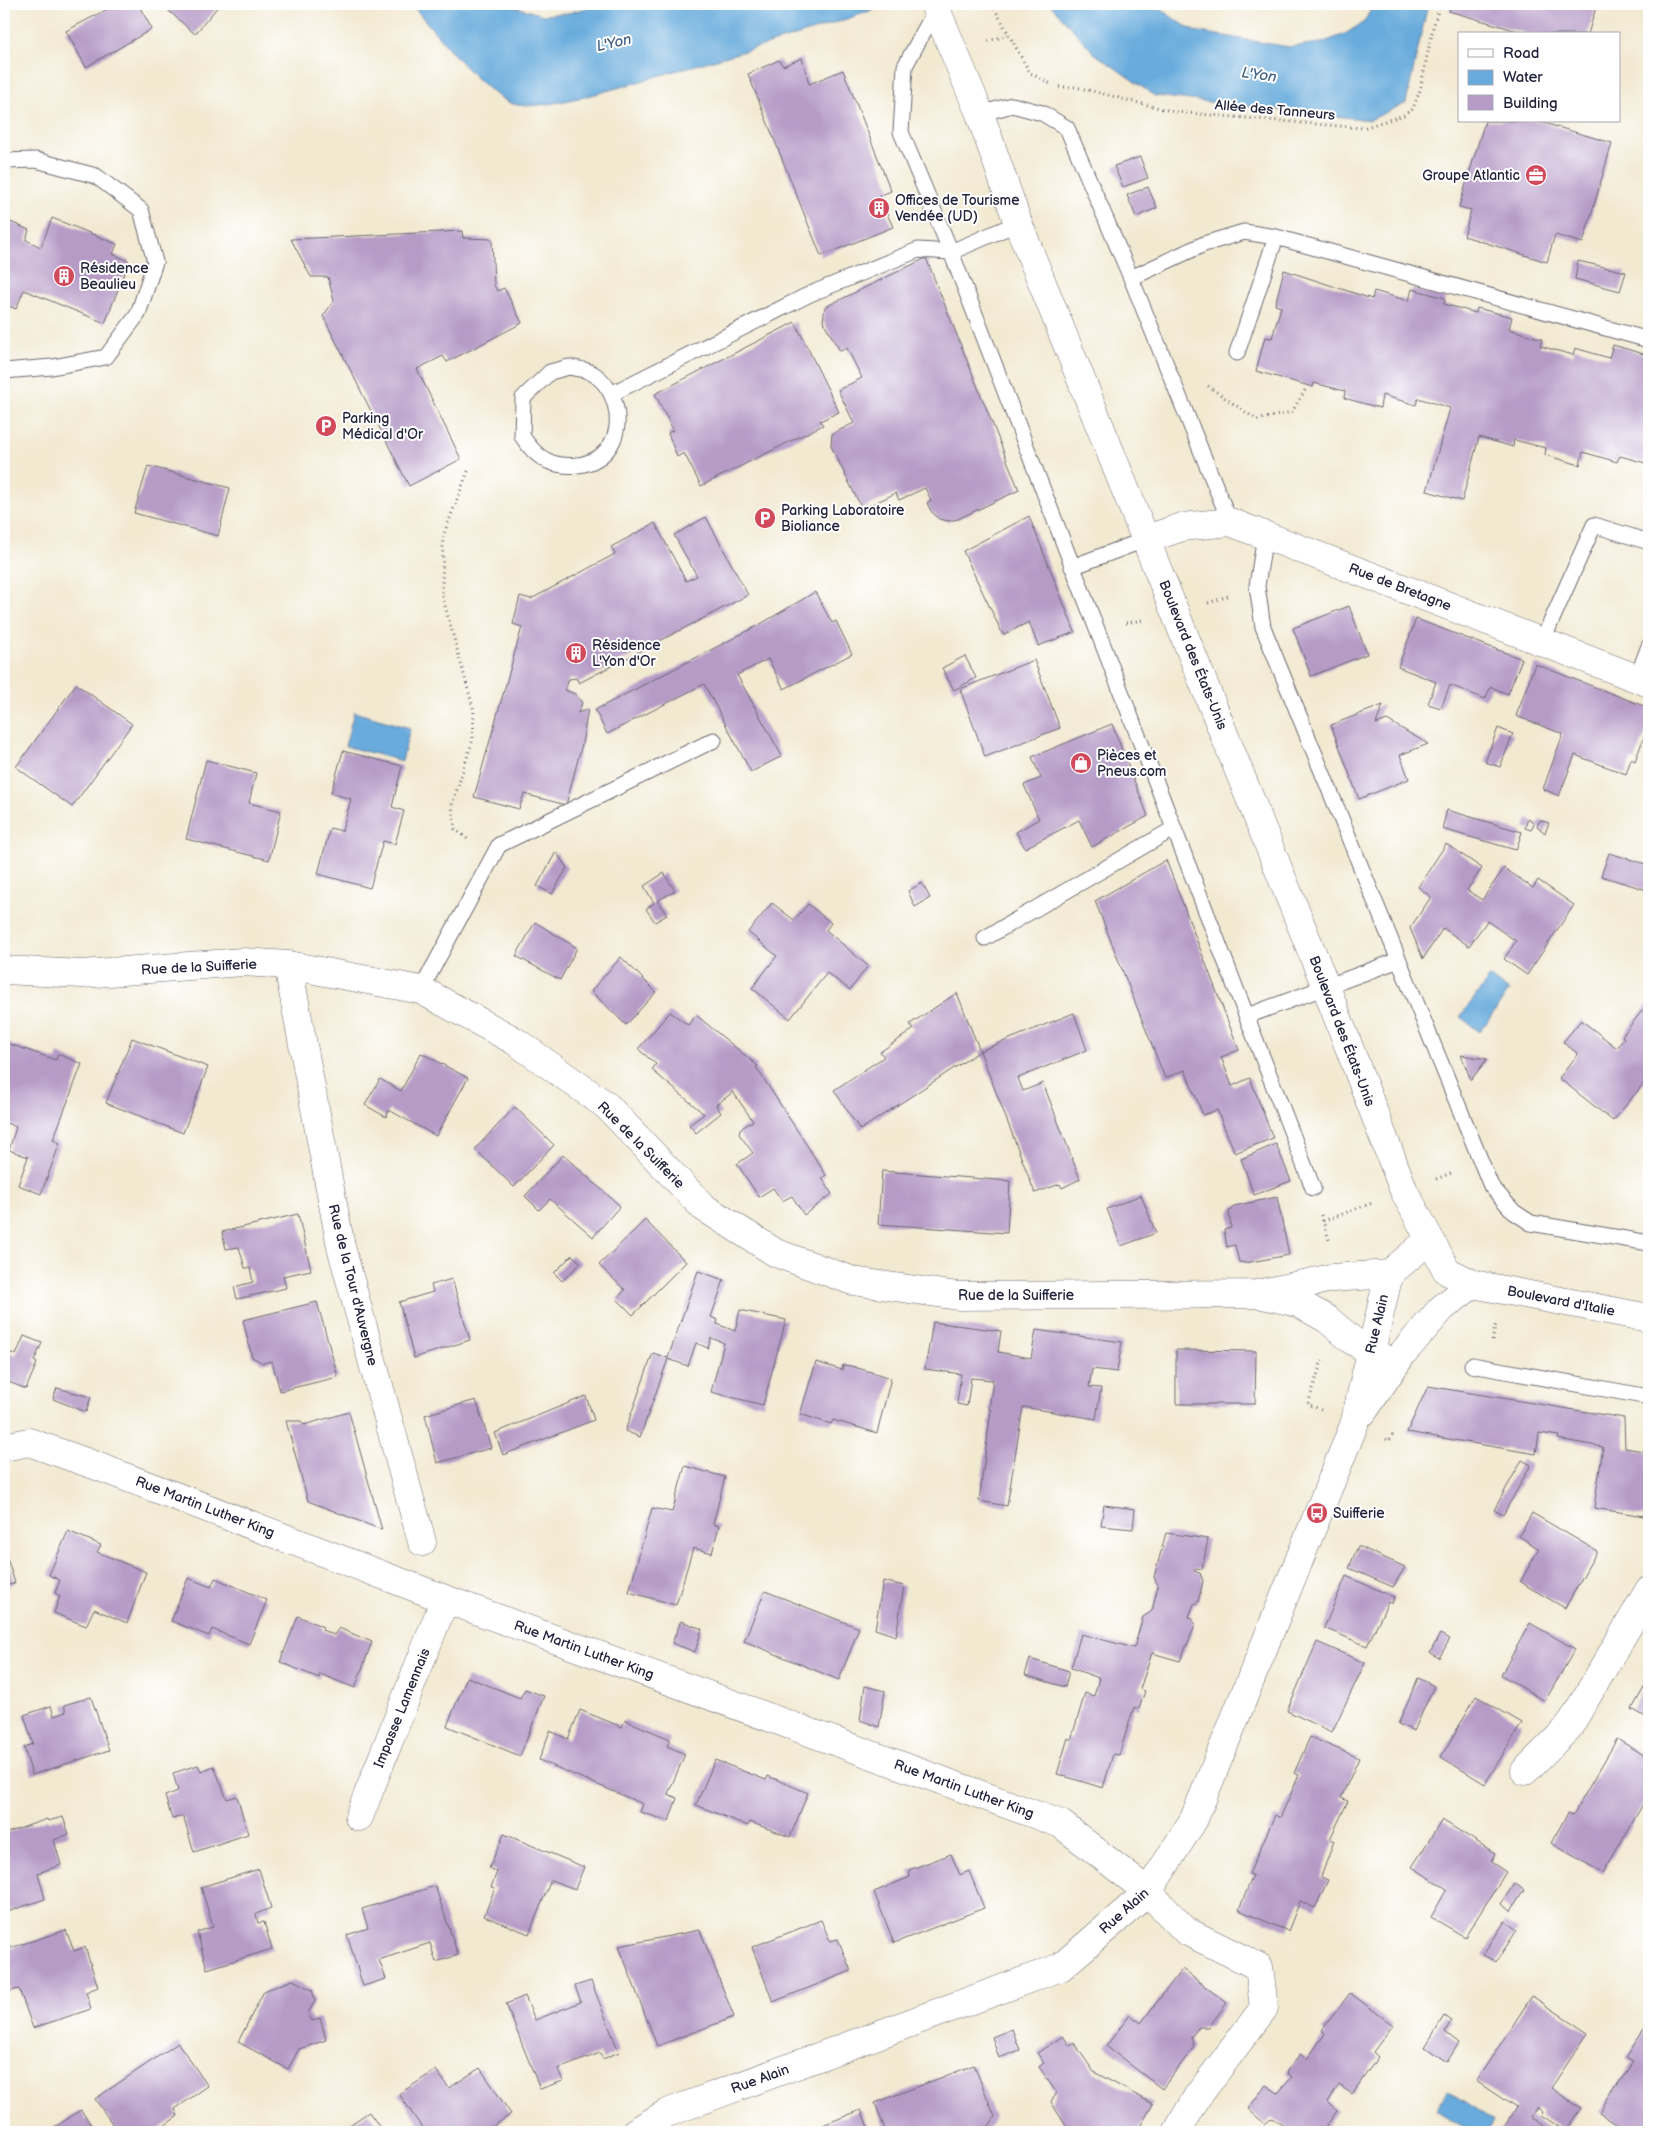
<svg xmlns="http://www.w3.org/2000/svg" width="1653" height="2136" viewBox="0 0 1653 2136" font-family="'Balsamiq Sans',sans-serif">
<style>
.water{fill:#67abdc;stroke:#44668c}
.building{fill:#b69bc7}
.lines{fill:none;stroke-linecap:round;stroke-linejoin:round}
.service-casing{stroke:#6b6870;stroke-width:17}
.minor-casing{stroke:#6b6870;stroke-width:29}
.secondary-casing{stroke:#6b6870;stroke-width:29}
.path{stroke:#6b6870;stroke-width:3;stroke-dasharray:1 4;stroke-linecap:butt}
.service{stroke:#fff;stroke-width:15}
.minor{stroke:#fff;stroke-width:28}
.secondary{stroke:#fff;stroke-width:28}
.labels{text-anchor:middle;dominant-baseline:central;stroke-width:4;stroke-linejoin:round;paint-order:stroke}
.street-label{font-size:14px;fill:#22223b;stroke:#fff}
.poi-label{font-size:14px;fill:#22223b;stroke:#fff;text-anchor:start}
.water-label{font-size:15px;font-style:italic;fill:#416083;stroke:#fff}
</style>
<rect width="100%" height="100%" fill="#fff"/>
<filter id="ink" filterUnits="userSpaceOnUse"><feTurbulence type="fractalNoise" baseFrequency=".02" numOctaves="2"/><feDisplacementMap in="SourceGraphic" scale="10" xChannelSelector="R" yChannelSelector="G"/><feConvolveMatrix kernelMatrix="1 2 1 2 8 2 1 2 1" color-interpolation-filters="sRGB"/></filter>
<filter id="wash" filterUnits="userSpaceOnUse"><feTurbulence type="fractalNoise" baseFrequency=".0096" numOctaves="4" result="noise"/><feDisplacementMap in="SourceGraphic" scale="20" xChannelSelector="R" yChannelSelector="G"/><feGaussianBlur stdDeviation="1.12" result="paint"/><feColorMatrix in="noise" values="0 0 0 0 0 0 0 0 0 0 0 0 0 0 0 0 0 1.4 0 .05"/><feComposite in="paint" operator="in"/></filter>
<g filter="url(#wash)">
<rect width="100%" height="100%" fill="#f2e9d1"/>
<!-- water -->
<path class="water" d="M411 4H506L543 15 568 13 601 4H888C821 30 752 49 682 69 649 78 543 114 513 104 480 92 435 31 411 4Z
M1050 4H1154L1173 18 1194 31 1289 47 1321 43 1345 34 1364 22 1374 4H1428L1406 103 1370 120 1155 96 1094 53Z
M354 712 410 728 402 761 345 746Z
M1490 977 1509 991 1480 1032 1460 1017Z
M1448 2091 1494 2121 1487 2132H1470L1436 2110Z"/>
<g id="blocks">
<!-- building -->
<path class="building" d="M117 4H138L152 29 86 67 66 31Z
M161 4H220L195 34Z
M1451 4H1597L1588 34H1528L1449 11Z
M802 58 809 84 843 70 891 191 879 196 893 227 821 256 748 74 779 60 783 66Z
M1485 121H1537L1612 143 1583 243 1555 235 1547 262 1464 236 1471 210 1459 207Z
M1140 157 1148 178 1123 187 1114 166Z
M1148 187 1157 208 1136 217 1127 195Z
M52 218 117 244 113 254 129 261 105 323 24 290 16 309 4 304V219L29 230 26 240 41 247Z
M462 231 463 238 492 239 494 285 497 291 504 288 522 323 447 362 443 356 417 369 461 459 409 486 323 316 334 301 328 277H311L291 239Z
M926 258 1019 490 958 519 948 521 939 519 931 511 927 503 931 500 925 488 899 500 896 493 862 509 831 446 832 434 854 423 838 390 862 378 847 348 840 351 823 321 825 307Z
M1578 261 1626 272 1620 291 1575 279Z
M1284 270 1372 299 1374 291 1409 301 1412 289 1445 298 1444 304 1476 313 1477 308 1512 317 1509 329 1542 339 1540 346 1573 355 1575 348 1609 358 1613 345 1647 355 1646 362 1649 363V464L1620 456 1617 462 1583 452 1580 465 1545 455 1546 448 1514 440 1513 447 1479 437 1462 501 1427 491 1450 408 1418 398 1416 405 1382 395 1380 408 1344 398 1345 391 1314 383 1313 387 1256 371 1265 337 1272 338 1281 307 1275 305Z
M795 322 839 412 820 421 823 425 701 486 684 453 677 457 668 433 673 430 655 394Z
M148 466 230 488 218 536 134 513Z
M1029 516 1075 632 1038 646 1029 622 1003 635 963 551Z
M706 517 748 595 579 683 576 678 569 679 565 690 575 694 580 700 582 703 578 713 588 709 582 744 566 805 524 794 519 809 474 797 522 627 513 624 520 596 531 599 615 554 611 547 655 523 686 581 697 576 674 535Z
M815 592 832 623 836 621 852 654 784 689 768 659 737 675 782 756 751 772 704 684 607 734 595 710 759 625Z
M1349 606 1367 654 1311 676 1293 628Z
M1416 619 1522 659 1508 694 1491 687 1485 699 1450 685 1441 708 1428 704 1436 682 1398 667Z
M965 656 976 678 954 690 942 668Z
M1034 660 1060 728 985 757 960 689Z
M1535 664 1649 708V724L1635 761 1631 759 1626 774 1575 755 1559 796 1543 789 1563 734 1516 716Z
M76 684 132 724 72 807 16 767Z
M1383 705 1376 724 1387 720 1428 744 1400 755 1409 779 1359 799 1331 725Z
M1112 724 1148 816 1092 847 1079 820 1025 848 1016 832 1039 819 1024 785 1041 778 1032 757Z
M1498 728 1513 734 1500 767 1485 762Z
M343 751 402 766 392 807 404 811 395 844 383 841 370 888 318 874 330 828 342 831 351 799 331 793Z
M206 760 256 773 249 803 281 811 269 860 186 839Z
M1447 810 1522 832 1516 850 1442 829Z
M1528 818 1534 823 1531 830 1525 828Z
M1540 820 1549 823 1545 833 1537 826Z
M1446 844 1482 868 1467 890 1482 900 1504 868 1533 888 1538 880 1574 905 1527 975 1504 959 1516 941 1487 921 1469 946 1443 928 1423 959 1410 928 1431 897 1418 887Z
M556 852 567 868 552 894 537 886Z
M1609 853 1649 865 1647 890 1601 876Z
M1166 860 1239 1050 1221 1057 1232 1086 1250 1078 1273 1138 1235 1153 1217 1110 1203 1115 1185 1070 1165 1078 1095 901Z
M664 873 675 891 657 901 667 915 655 922 646 909 654 903 644 886Z
M922 883 930 898 915 907 908 891Z
M772 903 794 920 808 904 831 923 826 930 868 966 850 990 827 973 790 1019 752 988 777 956 748 932Z
M535 922 577 948 560 980 516 956Z
M621 957 656 992 626 1025 591 991Z
M957 993 980 1051 860 1130 834 1090 884 1057 880 1052 914 1029 910 1024Z
M1649 1002V1068L1646 1072 1649 1077 1613 1121 1559 1078 1578 1054 1563 1042 1581 1020 1617 1048 1624 1038 1622 1036Z
M670 1012 688 1025 696 1015 758 1066 756 1067 826 1175 822 1178 832 1194 804 1215 792 1196 782 1201 773 1188 759 1197 737 1164 753 1153 739 1134 740 1129 753 1121 733 1092 716 1105 721 1113 696 1133 689 1125 704 1114 652 1070 656 1064 638 1049Z
M1074 1013 1087 1050 1018 1078 1023 1091 1043 1083 1080 1179 1062 1188 1060 1184 1035 1193 980 1051Z
M132 1038 208 1067 183 1133 106 1103Z
M4 1042 56 1060 58 1054 82 1064 53 1140 60 1143 41 1194 18 1185 28 1157 9 1150 16 1127 4 1122Z
M421 1053 468 1078 436 1136 389 1110 386 1117 365 1105 380 1079 401 1091Z
M1461 1055 1487 1059 1471 1080Z
M515 1107 554 1145 514 1187 475 1149Z
M1276 1144 1291 1181 1254 1195 1241 1159Z
M563 1155 620 1206 593 1237 550 1199 539 1210 525 1196Z
M882 1171 1010 1181 1007 1233 878 1224Z
M1141 1195 1156 1233 1121 1246 1107 1209Z
M1277 1197 1289 1255 1245 1263 1239 1262 1235 1245 1227 1247 1224 1230 1231 1228 1229 1212 1234 1206Z
M298 1214 311 1270 283 1276 286 1288 237 1299 234 1287 253 1282 250 1268H245L239 1247 226 1249 222 1232Z
M645 1220 686 1262 633 1315 617 1299 625 1290 599 1265Z
M572 1255 581 1263 562 1281 554 1273Z
M698 1271 724 1280 711 1317 718 1320 717 1324 735 1331 740 1310 786 1320 763 1405 711 1392 724 1343 711 1338 708 1348 696 1343 688 1366 668 1359 640 1437 625 1431 653 1353 668 1358Z
M452 1279 470 1340 414 1358 399 1302 433 1292 431 1285Z
M317 1302 338 1377 280 1391 272 1361 263 1363 252 1357 243 1320Z
M933 1322 1001 1331 998 1352 1031 1358 1036 1330 1122 1342 1117 1372 1092 1369 1089 1387 1101 1388 1096 1419 1023 1407 1007 1506 979 1501 991 1410H989L993 1380 971 1378 967 1406 957 1404 961 1374 925 1369Z
M24 1336 42 1343 34 1361 37 1363 26 1389 4 1380V1350L16 1355Z
M1176 1350 1256 1351 1255 1404H1176Z
M816 1362 842 1370 843 1365 851 1366 891 1378 877 1433 833 1420 831 1424 800 1414Z
M1428 1386 1624 1418 1625 1448 1649 1452V1481L1644 1516 1594 1508 1603 1447 1558 1439 1559 1436 1539 1433 1536 1454 1407 1432Z
M57 1388 91 1397 86 1412 53 1399Z
M586 1396 594 1420 503 1455 495 1433Z
M476 1400 491 1448 437 1463 425 1415Z
M349 1412 382 1530 308 1501 286 1421H301L304 1425Z
M1522 1460 1531 1465 1503 1515 1494 1510Z
M685 1466 725 1477 713 1524 719 1526 712 1553 693 1548 676 1605 629 1592 652 1508 672 1512Z
M1104 1505 1135 1509 1133 1529 1101 1526Z
M1532 1513 1597 1551 1565 1608 1520 1582 1539 1549 1519 1536Z
M68 1531 101 1545 97 1552 146 1572 127 1623 94 1609 86 1626 54 1613 60 1596 55 1593 60 1580 49 1575Z
M1166 1533 1208 1539 1202 1569 1196 1568 1194 1571 1200 1573 1203 1581 1198 1602 1194 1604 1189 1617 1192 1618 1195 1626 1180 1661 1152 1653 1140 1689 1145 1691 1139 1709 1134 1707 1119 1755 1113 1754 1103 1788 1057 1774 1068 1738 1071 1740 1085 1693 1094 1696 1099 1678 1071 1668 1081 1634 1134 1648 1143 1617 1152 1611 1158 1585 1154 1577Z
M1358 1546 1405 1567 1393 1587 1349 1568Z
M4 1549 15 1583 4 1587Z
M1346 1576 1394 1597 1392 1604 1388 1602 1367 1646 1324 1628Z
M188 1578 211 1587 215 1578 267 1600 249 1644 212 1629 209 1636 171 1621Z
M883 1581 904 1586 896 1636 875 1629Z
M765 1591 859 1628 839 1680 744 1641Z
M298 1616 323 1627 322 1630 334 1635 339 1628 372 1642 355 1688 320 1674 319 1678 280 1662Z
M681 1621 702 1629 695 1652 672 1643Z
M1530 1623 1575 1649 1545 1701 1501 1675Z
M1440 1634 1450 1639 1439 1658 1430 1653Z
M1317 1642 1365 1663 1332 1732 1287 1711Z
M1030 1659 1069 1671 1065 1687 1025 1675Z
M467 1677 520 1698 525 1689 544 1696 520 1756 447 1726Z
M1418 1678 1434 1686 1414 1731 1398 1724Z
M1649 1679V1719L1632 1709Z
M865 1686 885 1691 879 1727 860 1720Z
M1476 1696 1522 1723 1485 1784 1441 1757Z
M91 1697 109 1750 32 1775 24 1747 33 1744 24 1715 51 1706 54 1716 66 1712 64 1705Z
M580 1710 622 1727 625 1720 670 1739 667 1746 685 1754 668 1794 677 1798 669 1821 640 1812 643 1804 539 1760 550 1731 568 1739Z
M1310 1737 1359 1758 1341 1798 1348 1801 1330 1839 1334 1841 1321 1877 1328 1880 1315 1908 1300 1901 1288 1931 1239 1910 1253 1875 1249 1874 1275 1815 1280 1818 1293 1789 1299 1775 1294 1773Z
M1617 1739 1649 1758V1794L1603 1873 1551 1843 1568 1813 1573 1815Z
M715 1760 766 1780 768 1776 808 1793 790 1837 750 1822 748 1826 696 1805Z
M198 1765 201 1771 214 1766 227 1799 237 1796 248 1834 194 1852 183 1816 172 1819 165 1796 178 1791 173 1773Z
M63 1817 69 1834 54 1840 61 1865 38 1873 45 1899 4 1913V1834L47 1819 48 1821Z
M1442 1820 1495 1853 1491 1862 1506 1872 1465 1937 1431 1917 1447 1889 1412 1867Z
M504 1834 584 1867 575 1889 551 1880 529 1934 484 1916 495 1888 491 1887 497 1872 489 1868Z
M951 1854 960 1875 969 1871 984 1908 894 1943 874 1892 910 1877 909 1870Z
M259 1869 271 1908 256 1914 258 1923 264 1922 272 1949 207 1969 197 1932 213 1927 201 1887Z
M1514 1884 1524 1890 1511 1911 1501 1904Z
M435 1886 458 1955 436 1962 430 1943 379 1960 386 1979 363 1986 347 1935 368 1928 362 1909Z
M821 1920 830 1941 838 1939 851 1971 773 2002 752 1947Z
M1505 1921 1517 1930 1496 1962 1483 1955Z
M66 1930 74 1951 85 1947 98 1987 86 1992 91 2009 33 2028 19 1989 10 1991 4 1974V1950Z
M700 1930 734 2017 657 2046 619 1946Z
M1182 1969 1227 2003 1209 2027H1199L1191 2037 1194 2047 1162 2089 1106 2046 1130 2015 1141 2023Z
M293 1980 312 1990 315 2001 308 2013 312 2021 320 2018 326 2040 299 2049 288 2069 238 2042 264 1991Z
M591 1981 619 2052 603 2059 600 2053 558 2069 563 2081 540 2089 506 2004 525 1996 535 2020 581 2002 575 1986Z
M1350 1993 1393 2025 1373 2052 1378 2057 1352 2094 1339 2085 1328 2102 1337 2111 1322 2132H1292L1272 2118 1265 2124 1248 2109 1266 2085 1278 2093 1292 2077 1287 2072 1300 2054 1307 2059 1325 2034 1322 2030Z
M1532 1996 1588 2033 1551 2088 1581 2108 1565 2131 1541 2115 1543 2111 1538 2107 1530 2117 1553 2132H1500L1516 2108 1476 2081Z
M1444 2016 1451 2021 1445 2032 1459 2043 1447 2062 1425 2047Z
M1649 2023V2132H1630L1599 2112 1633 2062 1626 2058Z
M1012 2029 1020 2050 999 2058 992 2037Z
M1063 2036 1070 2046 1074 2043 1094 2072 1153 2104 1137 2132H1077L1066 2126 1051 2102 1056 2092 1039 2067 1044 2063 1037 2053Z
M178 2043 208 2086 175 2109 178 2116 155 2132H118L95 2099Z
M974 2065 995 2117 985 2132H886L875 2103Z
M480 2068 511 2114 485 2132H475L473 2129 468 2132H425L399 2094 436 2070 449 2088Z
M81 2110 96 2132H47Z
M861 2110 870 2132H797L808 2128 810 2130Z
M369 2112 383 2132H339Z"/>
</g>
</g>
<g filter="url(#ink)">
<use href="#blocks" fill-opacity="0" stroke="#6b6870" stroke-width="1"/>
<g class="lines">
<!-- service casing -->
<g class="service-casing">
<path id="service" d="M936 9 905 66 901 132 951 252 1313 1188
M980 114 1012 105 1042 113 1067 128 1131 278 1230 522
M4 161 36 160 96 176 141 210 155 262 138 314 106 357 52 367 4 371
M1131 278 1204 244 1244 232 1276 237 1649 340
M1237 353 1276 237
M569 367C576 369 586 369 592 373 617 388 626 427 607 450 590 470 555 470 537 454 531 449 526 442 522 436L523 398 550 372Z
M613 393 810 294 918 250 951 252 1018 223
M1265 535 1257 586 1263 627 1491 1186 1514 1212 1531 1223 1649 1243
M1072 567 1147 539
M1542 642 1594 525 1649 542
M1637 678 1649 646
M985 938 1173 829
M421 990 499 845 714 740
M1247 1016 1399 960
M1472 1365 1649 1397"/>
</g>
<!-- minor casing -->
<g class="minor-casing">
<path id="minor" d="M1147 539 1182 527 1230 522 1649 683
M288 965 341 1247 422 1542
M4 970 82 974 243 962 288 965 421 990 515 1041 607 1106 703 1207 776 1253 853 1281 958 1296 1257 1294 1332 1278 1389 1274
M1263 1295 1298 1303 1327 1319 1353 1341 1385 1359
M1363 1412 1403 1353 1442 1308 1473 1284
M4 1447 29 1442 94 1465 445 1599 1061 1824 1148 1892 1186 1931 1259 1967 1264 2008 1197 2097 1177 2132
M1525 1771 1569 1727 1649 1590
M359 1817 445 1599
M635 2132 667 2113 1061 1967 1148 1892 1194 1819 1354 1425 1389 1274 1429 1240"/>
</g>
<!-- secondary casing -->
<g class="secondary-casing">
<path id="secondary" d="M934 4 980 114 1018 223 1326 987 1404 1191 1447 1271 1473 1284 1649 1318"/>
</g>
<!-- path -->
<path class="path" d="M992 4 1030 73 1051 84
M988 41 1009 35
M1059 87H1076L1175 112 1363 128 1404 115 1413 109 1420 90 1433 28 1440 4
M1208 386 1257 420 1292 412 1305 390
M468 471 443 536 442 595 474 711 473 739 452 805 455 829 470 841
M1208 603 1231 595
M1126 623 1142 620
M1436 1179 1454 1172
M1321 1215 1330 1243
M1323 1221 1372 1203
M1492 1341 1496 1323
M1321 1410 1308 1404 1322 1360
M1386 1439 1389 1441 1394 1432"/>
<!-- service -->
<use href="#service" class="service"/>
<!-- minor -->
<use href="#minor" class="minor"/>
<!-- secondary -->
<use href="#secondary" class="secondary"/>
</g>
</g>
<!-- icons -->
<defs>
<g id="office-disc" transform="scale(1.125)"><circle r="9.5" fill="#d1495b" stroke="#fff"/><path d="M-6-3h4V-5.5h4V-3h4V5H-6ZM-1-4.5V-3h2v-1.5ZM-6 0V1H6V0Z" fill="#fff"/></g>
<g id="building-disc" transform="scale(1.125)"><circle r="9.5" fill="#d1495b" stroke="#fff"/><path d="M-4-6H4V6H1V3H-1V6H-4ZM-2.5-4.3h1.7v1.8h-1.7ZM.8-4.3h1.7v1.8H.8ZM-2.5-1h1.7V.8h-1.7ZM.8-1h1.7V.8H.8Z" fill="#fff"/></g>
<g id="parking-disc" transform="scale(1.125)"><circle r="9.5" fill="#d1495b" stroke="#fff"/><path d="M-3.5-5.5H1a3.5 3.5 0 0 1 0 7H-1V5.5H-3.5ZM-1-3.4V-.6H.8a1.4 1.4 0 0 0 0-2.8Z" fill="#fff"/></g>
<g id="shop-disc" transform="scale(1.125)"><circle r="9.5" fill="#d1495b" stroke="#fff"/><path d="M-5-2.5h2.3a2.7 3.5 0 0 1 5.4 0H5L5.5 6h-11ZM-1.5-2.5h3a1.5 2.3 0 0 0-3 0Z" fill="#fff"/></g>
<g id="bus-disc" transform="scale(1.125)"><circle r="9.5" fill="#d1495b" stroke="#fff"/><path d="M-5-6H5V4H4V6H2V4H-2V6H-4V4H-5ZM-3.5-4V0h7V-4ZM-3.5 1.2v1.5H-2V1.2ZM2 1.2v1.5H3.5V1.2Z" fill="#fff"/></g>
</defs>
<g fill-rule="evenodd">
<use href="#office-disc" x="1536" y="175"/>
<use href="#building-disc" x="879" y="208"/>
<use href="#building-disc" x="64" y="276"/>
<use href="#parking-disc" x="326" y="426"/>
<use href="#parking-disc" x="765" y="518"/>
<use href="#building-disc" x="576" y="653"/>
<use href="#shop-disc" x="1081" y="763"/>
<use href="#bus-disc" x="1317" y="1513"/>
</g>
<g class="labels">
<!-- street labels -->
<g class="street-label">
<text transform="translate(1275 110) rotate(5)">Allée des Tanneurs</text>
<text transform="translate(1400 587) rotate(21)">Rue de Bretagne</text>
<text transform="translate(1193 655) rotate(68)">Boulevard des États-Unis</text>
<text transform="translate(199 967) rotate(-3)">Rue de la Suifferie</text>
<text transform="translate(1342 1031) rotate(69)">Boulevard des États-Unis</text>
<text transform="translate(641 1145) rotate(45)">Rue de la Suifferie</text>
<text transform="translate(353 1285) rotate(76)">Rue de la Tour d'Auvergne</text>
<text x="1016" y="1295">Rue de la Suifferie</text>
<text transform="translate(1561 1301) rotate(11)">Boulevard d'Italie</text>
<text transform="translate(1377 1324) rotate(-77)">Rue Alain</text>
<text transform="translate(205 1507) rotate(21)">Rue Martin Luther King</text>
<text transform="translate(584 1650) rotate(20)">Rue Martin Luther King</text>
<text transform="translate(402 1708) rotate(-68)">Impasse Lamennais</text>
<text transform="translate(964 1789) rotate(20)">Rue Martin Luther King</text>
<text transform="translate(1124 1911) rotate(-42)">Rue Alain</text>
<text transform="translate(760 2079) rotate(-20)">Rue Alain</text>
</g>
<!-- poi labels -->
<g class="poi-label">
<text x="1520" y="175" text-anchor="end">Groupe Atlantic</text>
<text x="895" y="200">Offices de Tourisme<tspan x="895" dy="16">Vendée (UD)</tspan></text>
<text x="80" y="268">Résidence<tspan x="80" dy="16">Beaulieu</tspan></text>
<text x="342" y="418">Parking<tspan x="342" dy="16">Médical d'Or</tspan></text>
<text x="781" y="510">Parking Laboratoire<tspan x="781" dy="16">Bioliance</tspan></text>
<text x="592" y="645">Résidence<tspan x="592" dy="16">L'Yon d'Or</tspan></text>
<text x="1097" y="755">Pièces et<tspan x="1097" dy="16">Pneus.com</tspan></text>
<text x="1333" y="1513">Suifferie</text>
</g>
<!-- water labels -->
<g class="water-label">
<text transform="translate(614 43) rotate(-13)">L'Yon</text>
<text transform="translate(1259 75) rotate(8)">L'Yon</text>
</g>
</g>
<!-- margin -->
<rect width="1653" height="2136" fill="none" stroke="#fff" stroke-width="20"/>
<!-- legend -->
<rect x="1458" y="32" width="162" height="90" fill="#ffffff" stroke="#a7a7b1"/>
<rect x="1468" y="49" width="25" height="8" fill="#ffffff" stroke="#a7a7b1"/>
<text x="1503" y="58" font-size="15" fill="#22223b">Road</text>
<rect x="1468" y="70" width="25" height="15" fill="#67abdc" stroke="#a7a7b1"/>
<text x="1503" y="82" font-size="15" fill="#22223b">Water</text>
<rect x="1468" y="95" width="25" height="15" fill="#b69bc7" stroke="#a7a7b1"/>
<text x="1503" y="108" font-size="15" fill="#22223b">Building</text>
</svg>
